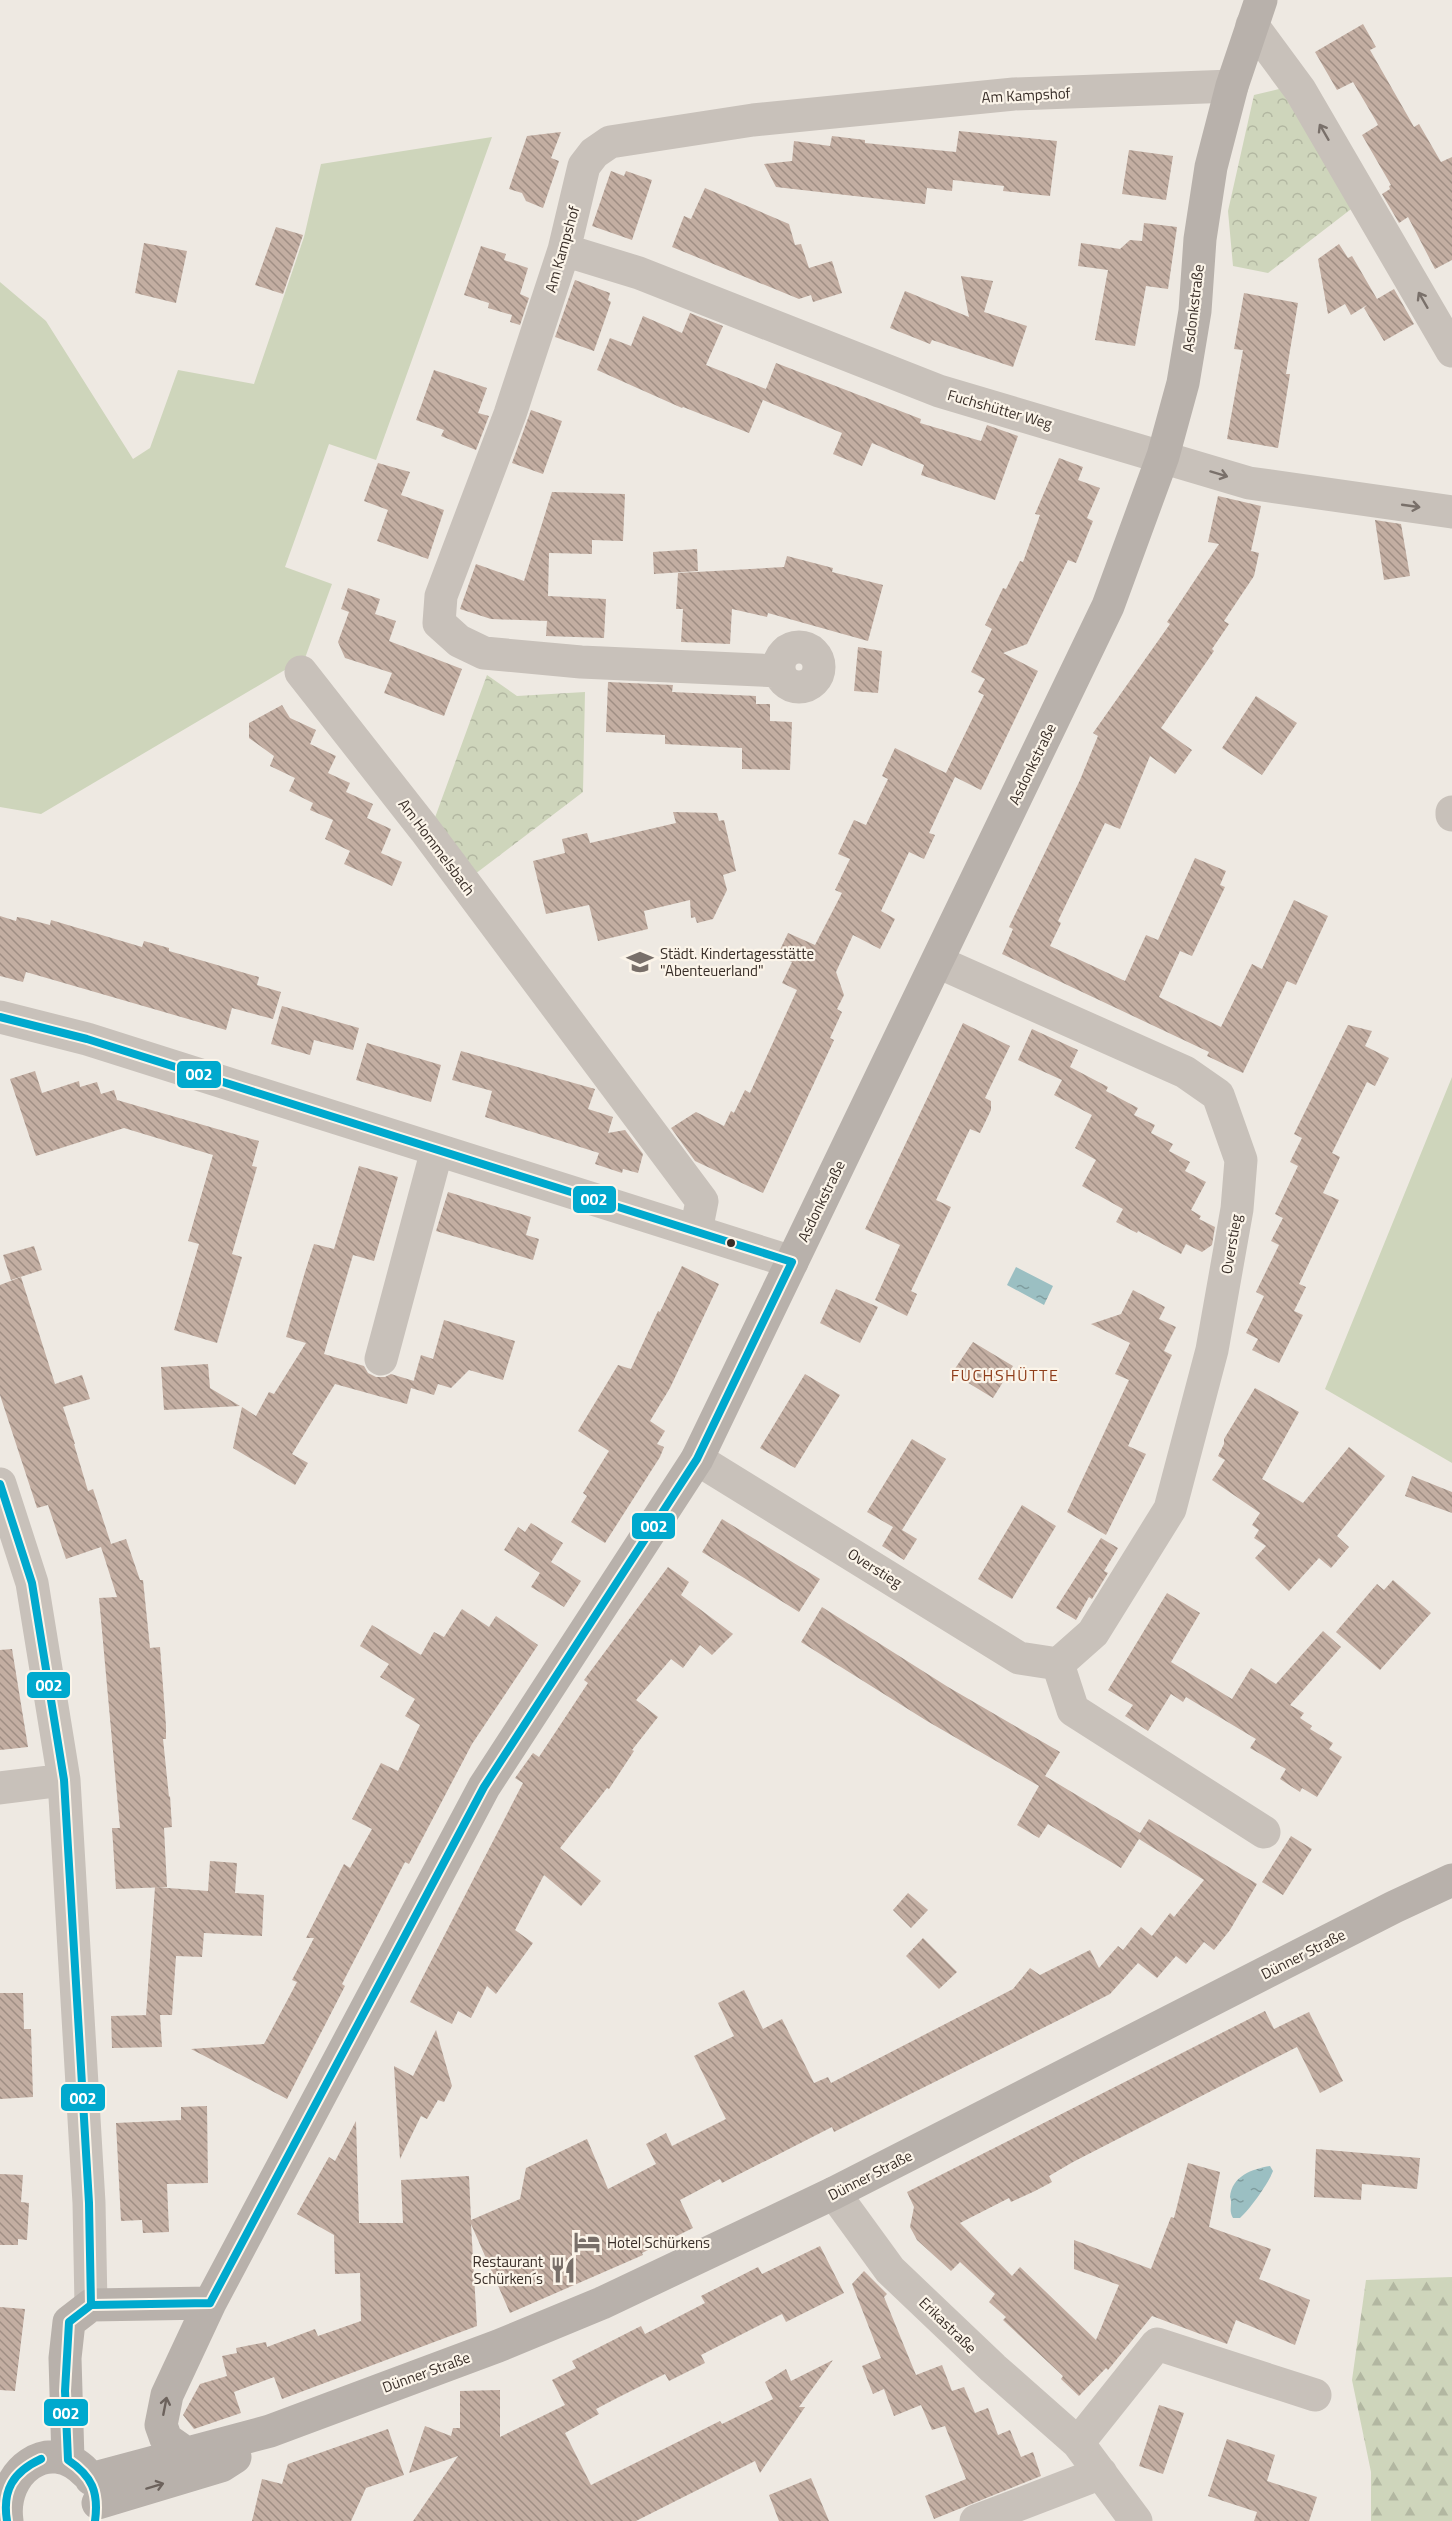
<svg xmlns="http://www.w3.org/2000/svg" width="1452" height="2521" viewBox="0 0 1452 2521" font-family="'Titillium Web',sans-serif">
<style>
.grass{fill:#ced5bb}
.forest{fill:url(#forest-firs)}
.park{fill:url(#park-crowns)}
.water{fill:url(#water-ripples)}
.building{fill:url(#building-back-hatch)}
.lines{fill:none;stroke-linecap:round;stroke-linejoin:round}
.street{stroke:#c8c1ba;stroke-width:33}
.secondary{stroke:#b8b1ab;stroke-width:33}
.bus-1-casing{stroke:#fbf4e9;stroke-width:12}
.bus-1{stroke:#00a9ce;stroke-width:8}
.oneway{stroke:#79706a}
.oneway2{stroke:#6c625c}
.bus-dot{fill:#392e28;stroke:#fbf4e9;stroke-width:2}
.labels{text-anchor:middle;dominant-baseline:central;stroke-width:4.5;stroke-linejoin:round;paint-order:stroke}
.street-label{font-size:15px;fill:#392e28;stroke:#fbf4e9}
.poi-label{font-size:15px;fill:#392e28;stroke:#fbf4e9;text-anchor:start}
.neighbourhood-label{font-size:16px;letter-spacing:1.5px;fill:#8f3d1a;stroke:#fbf4e9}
.line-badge{stroke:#fbf4e9;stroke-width:2}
.badge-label{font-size:16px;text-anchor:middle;font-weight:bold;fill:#fff}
</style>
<defs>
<pattern id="forest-firs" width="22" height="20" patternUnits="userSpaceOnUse" patternTransform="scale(1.5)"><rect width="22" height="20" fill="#ced5bb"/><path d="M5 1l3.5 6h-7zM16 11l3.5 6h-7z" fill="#b2b7a1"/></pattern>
<pattern id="park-crowns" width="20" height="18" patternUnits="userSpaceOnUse" patternTransform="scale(1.5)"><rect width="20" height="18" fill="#ced5bb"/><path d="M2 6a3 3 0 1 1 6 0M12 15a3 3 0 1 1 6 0" fill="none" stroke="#b2b7a1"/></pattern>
<pattern id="water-ripples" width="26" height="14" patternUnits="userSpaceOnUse" patternTransform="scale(1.5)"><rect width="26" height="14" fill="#9bbfc2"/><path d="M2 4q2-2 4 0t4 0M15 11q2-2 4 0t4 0" fill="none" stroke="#7f9c9e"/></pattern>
<pattern id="building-back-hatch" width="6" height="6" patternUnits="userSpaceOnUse" patternTransform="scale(1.5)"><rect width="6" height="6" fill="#c3aea2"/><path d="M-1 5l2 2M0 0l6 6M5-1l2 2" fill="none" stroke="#9f8e84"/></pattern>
</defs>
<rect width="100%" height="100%" fill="#eee9e2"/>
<!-- grass -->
<path class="grass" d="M492 137 376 460 329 444 285 567 332 584 305 658 41 814 0 807V282L46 321 133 459 150 448 178 370 254 384 304 237 321 164Z
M1452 1077V1463L1325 1389Z"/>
<!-- forest -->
<path class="forest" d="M1452 2277V2521H1371V2472L1352 2380 1366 2280Z"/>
<!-- park -->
<path class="park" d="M1283 88 1359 203 1268 273 1233 266 1228 211 1254 95Z
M487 675 517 696 585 692 583 792 475 874 433 823Z"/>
<!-- water -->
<path class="water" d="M1016 1267 1053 1286 1044 1305 1007 1285Z
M1270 2166 1273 2171C1268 2184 1250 2209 1240 2218H1233C1228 2210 1233 2204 1230 2197 1232 2176 1252 2169 1270 2166Z"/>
<!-- building -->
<path class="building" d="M1363 24 1376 47 1370 50 1414 127 1419 124 1441 162 1452 157V260L1435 269 1408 217 1399 223 1382 194 1390 189 1389 186 1391 185 1362 135 1378 125 1376 121 1353 82 1337 90 1315 52Z
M959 131 1057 141 1050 196 1003 191 1004 186 953 180 952 191 927 188 925 204 872 198 776 187 764 164 792 161 794 141 830 146 832 136 865 140V143L956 152Z
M561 132 551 158 559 161 543 208 526 201 522 193 509 189 527 136Z
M1129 150 1173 156 1166 200 1122 194Z
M611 171 624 176 626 171 652 180 632 240 592 226Z
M705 188 789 224 795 245 801 244 809 268 832 261 842 293 813 302 811 295 799 299 672 247 684 216 691 219Z
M1144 223 1177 227 1168 289 1146 286 1135 346 1095 340 1108 270 1078 266 1081 243 1120 249 1130 240 1142 241Z
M276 227 303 235 283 294 255 285Z
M144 243 187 251 176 303 135 293Z
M1339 244 1348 258 1352 256 1377 299 1394 289 1414 324 1384 341 1364 308 1367 305 1351 315 1345 304 1328 314 1318 259Z
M481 246 506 254 504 260 528 268 520 294 529 298 520 325 510 322 512 315 488 308 489 303 464 295Z
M961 276 993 281 984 312 1027 326 1013 367 932 340 930 344 890 328 905 291 969 317Z
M575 280 610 293 608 300 611 302 594 351 555 337Z
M1244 293 1298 303 1286 374H1290L1278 448 1227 439 1243 350 1234 349Z
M690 313 723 326 706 365 766 389 776 363 921 419 920 423 981 441 987 425 1018 436 995 500 921 475 924 465 872 443 862 466 833 454 842 433 763 400 749 433 683 407 682 408 597 370 610 338 631 346 643 316 682 333Z
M434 370 487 388 478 413 489 416 476 450 441 436 444 430 416 420Z
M531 410 562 421 543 474 512 463Z
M1059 458 1083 467 1078 480 1100 488 1087 518 1093 521 1076 563 1068 560 1027 644 1003 653 1038 671 981 790 955 777 929 833 935 835 924 859 909 852 881 911 895 919 880 949 853 935 836 972 844 995 837 1009 842 1012 830 1038 834 1040 763 1193 695 1161 671 1128 696 1112 724 1126 731 1111 734 1113 745 1090 750 1093 797 990 782 983 792 962 777 956 788 933 815 945 842 893 835 890 850 859 838 854 854 820 866 825 888 779 882 776 895 748 946 773 984 695 978 692 985 679 971 672 992 629 985 625 1003 588 1006 589 1020 561 1023 562 1040 515 1035 514Z
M378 463 410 472 401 495 444 510 428 559 377 541 388 510 364 501Z
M552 492 625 494 623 541 592 540V554L549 553 548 596 606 599 604 638 546 636 547 621 491 619 460 609 476 564 524 581Z
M1218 496 1261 506 1251 551 1259 553 1254 576 1224 621 1229 624 1212 649 1214 651 1161 728 1192 750 1175 774 1150 756 1120 829 1105 823 1058 921 1061 923 1050 946 1125 981 1146 935 1158 940 1195 858 1226 871 1220 885 1225 887 1192 956 1180 951 1159 997 1221 1027 1252 964 1262 969 1294 900 1328 916 1296 985 1287 981 1243 1073 1207 1056 1209 1052 1002 954 1013 929 1009 927 1080 780 1098 736 1093 733 1170 624 1167 622 1219 544 1208 542Z
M1375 520 1401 524 1410 576 1384 580Z
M697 549 698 571 654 574 653 552Z
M787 556 833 568 832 572 883 585 868 641 768 613 767 617 732 609 730 644 681 642 683 609H676L678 573 784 567Z
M348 588 380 599 375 614 396 621 389 641 462 669 444 716 384 693 392 673 345 658 338 642 349 612 341 609Z
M858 647 882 651 878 693 854 691Z
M608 682 673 685 672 692 756 696V704H770V721L792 722 790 770 742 769V748L665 744V735L606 732Z
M1256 696 1297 723 1262 775 1222 748Z
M282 705 290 718 316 730 310 744 336 756 328 773 350 783 346 792 373 804 367 818 391 829 381 853 402 862 392 886 344 864 350 851 325 839 333 820 310 810 313 803 289 791 295 778 270 766 274 756 249 738V723Z
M673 812 717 813 719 821 724 820 736 871 723 875 727 890 713 919 697 923 695 917 691 918 690 900 644 911 648 929 598 941 589 905 546 914 533 861 565 853 562 839 587 833 590 843 676 823Z
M0 916 16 921 17 917 23 918 50 925 51 920 142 947 144 941 169 948V951L259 977 257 985 281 992 273 1019 232 1008 226 1030 26 972 23 982 0 976Z
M282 1006 359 1028 353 1050 314 1040 310 1055 271 1044Z
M963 1023 1010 1046 985 1098 991 1101V1110L980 1133 970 1129 936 1200 951 1207 911 1291 917 1294 907 1316 875 1300 900 1245 865 1229Z
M1348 1025 1372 1031 1365 1046 1389 1058 1375 1086 1367 1082 1332 1153 1340 1157 1323 1193 1339 1200 1299 1284 1306 1287 1294 1311 1303 1315 1279 1363 1252 1350 1258 1339 1246 1333 1264 1296 1256 1292 1279 1245 1271 1241 1283 1218 1275 1214 1298 1166 1290 1162 1302 1138 1294 1134Z
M1032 1029 1078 1050 1070 1067 1108 1087 1106 1091 1138 1108 1134 1115 1155 1125 1151 1133 1173 1144 1169 1151 1190 1162 1185 1171 1206 1182 1191 1210 1201 1216 1199 1219 1215 1227 1212 1245 1202 1252 1186 1244 1181 1254 1138 1231 1137 1233 1116 1222 1123 1209 1082 1186 1096 1160 1075 1148 1092 1115 1054 1095 1062 1080 1018 1060Z
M367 1043 441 1065 431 1102 356 1080Z
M461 1051 595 1089 588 1109 613 1117 608 1133 625 1130 643 1154 638 1173 623 1169 622 1173 595 1164 599 1153 485 1117 492 1091 452 1080Z
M35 1071 42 1093 79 1081 80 1087 97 1082 101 1094 114 1090 117 1100 259 1141 252 1166 257 1167 232 1254 242 1257 217 1343 174 1330 199 1244 188 1241 213 1155 124 1128 36 1156 10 1079Z
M359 1166 398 1177 374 1261 353 1255 324 1354 364 1366 368 1373 376 1377H385L391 1374 414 1381 413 1383 421 1355 433 1359 444 1320 515 1341 503 1380 469 1370 451 1388 438 1384 434 1395 411 1388 407 1404 335 1384 292 1454 308 1463 295 1485 233 1448 242 1407 256 1416 269 1392 274 1394 306 1343 286 1337 305 1272 314 1244 334 1249Z
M448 1192 531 1217 526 1235 539 1239 533 1260 436 1231Z
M34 1246 42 1270 11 1280 3 1255Z
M682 1266 719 1284 670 1388 650 1421 665 1431 657 1444 664 1447 660 1457 605 1543 571 1522 587 1496 583 1493 609 1451 578 1431 618 1365 631 1369 658 1311 660 1312Z
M21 1277 55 1384 82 1375 90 1399 63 1407 75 1444H74L88 1491 93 1489 111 1544 126 1539 140 1580H143L150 1648 160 1647 166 1726V1739H163L169 1797 170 1796 172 1827 164 1828 167 1887 116 1889 112 1828H120L99 1598 117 1597 101 1547 66 1559 48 1505 37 1508 0 1395V1285Z
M836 1289 878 1307 860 1343 820 1323Z
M1133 1290 1165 1307 1159 1319 1176 1327 1164 1351 1172 1355 1128 1446 1146 1454 1106 1535 1067 1512 1129 1380 1115 1374 1130 1343 1091 1324 1121 1314Z
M973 1342 1013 1366 993 1398 952 1373Z
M208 1364 210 1388 240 1406 164 1410 161 1367Z
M805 1374 840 1395 795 1468 760 1448Z
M1255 1388 1299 1412 1262 1479 1303 1503 1349 1447 1385 1476 1337 1536 1349 1547 1331 1568 1319 1558 1289 1591 1255 1558 1266 1546 1254 1538 1259 1530 1252 1525 1260 1513 1212 1480 1225 1460 1218 1456 1224 1444V1439Z
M912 1439 946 1459 902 1530 917 1539 904 1560 882 1546 893 1527 867 1512Z
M1412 1476 1452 1492V1513L1405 1496Z
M1022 1505 1056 1526 1012 1599 978 1579Z
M722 1519 820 1579 799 1612 702 1552Z
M531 1523 563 1543 551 1562 581 1581 564 1607 531 1587 540 1573 504 1550 518 1527 525 1532Z
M1101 1538 1118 1548 1104 1571 1108 1573 1092 1599 1089 1597 1076 1620 1056 1608Z
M668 1567 689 1582 681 1595 733 1634 712 1655 700 1645 683 1668 671 1659 636 1700 658 1717 632 1750 634 1751 609 1789 607 1788 560 1848 601 1881 581 1906 544 1875 515 1930 533 1943 496 1994 487 1986 471 2018 458 2011 452 2024 410 2002 523 1783 515 1778 533 1753 539 1757 588 1683 584 1680Z
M1393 1580 1431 1613 1380 1670 1336 1632 1377 1584 1384 1590Z
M1167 1593 1200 1613 1171 1662 1232 1699 1251 1668 1276 1684 1323 1631 1341 1647 1290 1705 1304 1713 1300 1718 1312 1726 1310 1729 1333 1743 1329 1749 1342 1757 1317 1797 1302 1788 1300 1792 1280 1779 1286 1769 1250 1748 1256 1739 1186 1697 1183 1702 1171 1694 1148 1731 1125 1716 1133 1705 1108 1690Z
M822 1607 948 1687 1060 1752 1045 1776 1140 1833 1149 1819 1257 1884 1230 1930 1214 1950 1204 1942 1186 1964 1176 1956 1157 1978 1138 1963 1110 1994 1069 2015 834 2132 832 2127 722 2183 720 2179 680 2200 693 2228 642 2253 643 2255 510 2313 471 2224 477 2326 282 2399 274 2377 234 2392 241 2413 194 2429 183 2415 200 2384 227 2376 222 2356 237 2353 236 2348 266 2342 267 2347 315 2329 318 2336 361 2321 360 2273 335 2274 334 2235 297 2214 329 2157 335 2161 356 2121 359 2223H403L401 2180 469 2176 471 2220 520 2199 526 2168 587 2139 608 2189 656 2164 646 2144 666 2133 672 2146 726 2119 694 2056 734 2036 718 2003 744 1990 763 2029 782 2019 814 2083 828 2077 831 2083 1013 1989 1030 1968 1040 1975 1090 1950 1099 1968 1118 1946 1123 1950 1141 1927 1152 1936 1170 1913 1174 1917 1204 1880 1139 1839 1121 1868 1048 1824 1039 1838 1017 1825 1039 1786 927 1721 801 1642Z
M462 1609 489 1627 496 1616 538 1645 472 1744 409 1864 405 1862 342 1984 345 1986 287 2099 191 2049 264 2044 297 1982 292 1980 314 1938H306L344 1864 350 1868 372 1829 352 1819 381 1763 398 1771 420 1725 405 1716 415 1699 380 1677 389 1664 360 1646 372 1625 421 1655 434 1632 444 1637Z
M12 1649 28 1747 0 1750V1650Z
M1291 1836 1312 1849 1283 1895 1262 1882Z
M210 1861 237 1863 235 1893 264 1895 262 1936 204 1933 202 1957 176 1956 172 2015H160L162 2047 112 2048 111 2016 151 2015H146L155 1887 208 1891Z
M908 1893 928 1910 911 1928 893 1910Z
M923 1938 957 1972 939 1989 906 1956Z
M0 1993H23L24 2029H31L33 2097 0 2099Z
M1265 2011 1274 2029 1309 2012 1343 2081 1320 2093 1297 2047 1073 2162 1049 2176 1052 2182 1035 2191 1011 2202 1009 2198 960 2223 1012 2276 1020 2267 1096 2340 1119 2285 1074 2269V2240L1151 2269 1171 2217 1174 2218 1188 2163 1220 2172 1209 2227 1271 2249 1259 2279 1310 2300 1295 2345 1236 2320 1227 2344 1152 2316 1108 2370 1106 2368 1079 2396 1061 2379 1063 2376 1003 2320 1006 2317 989 2302 995 2294 960 2262 951 2271 917 2240 910 2227 914 2207 907 2192Z
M436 2030 452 2086 444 2102 438 2100 427 2119 421 2116 400 2159 394 2066 413 2076Z
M207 2106 208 2183 167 2184 169 2232 143 2233 142 2220 121 2221 116 2123 181 2120V2107Z
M1316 2149 1420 2158 1417 2189 1362 2184 1361 2200 1314 2197Z
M0 2174 23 2175 21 2202 29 2203 27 2240 18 2239V2245H0Z
M820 2246 844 2293 786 2322 782 2314 701 2355 705 2363 669 2381 665 2374 619 2397 596 2409 599 2414 565 2433 591 2485 720 2421 722 2424 773 2399 765 2382 786 2369 791 2381 833 2360 799 2407H805L760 2473 755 2461 636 2521H413L458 2456 409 2473 425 2426 451 2436 453 2428H460V2391L500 2390V2437L565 2405 552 2380 576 2368 572 2361 641 2326 645 2334 705 2303 701 2296 758 2267 762 2274Z
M864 2271 887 2294 884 2297 916 2375 942 2365 952 2391 964 2387 975 2413 988 2408 998 2435 1010 2430 1021 2457 1033 2452 1041 2476 934 2519 925 2496 966 2479 945 2426 932 2430 921 2405 894 2416 884 2389 873 2394 862 2366 881 2358 852 2284Z
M0 2307 25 2309 15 2391 0 2390Z
M1159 2405 1184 2413 1163 2474 1139 2466Z
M388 2429 404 2475 366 2488 351 2521H252L262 2479 282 2484 288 2464Z
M1227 2439 1275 2455 1267 2481 1317 2497 1309 2521H1254L1257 2512 1208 2496Z
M811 2478 829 2521H779L769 2495Z"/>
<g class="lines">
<!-- street -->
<path class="street" d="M1252 25 1300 90 1452 351
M564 250 639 273 939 391 1249 483 1452 512
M779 667a20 20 0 1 1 40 0a20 20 0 1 1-40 0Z
M779 671 581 662 484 653 459 641 439 623 441 596 510 414 564 250 584 166 594 153 610 142 753 120 1014 94 1232 86
M301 672 425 830 702 1201 696 1231
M1452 812V815
M0 1017 87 1039 792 1262
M381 1359 437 1150
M697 1459 1019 1658 1058 1664 1093 1633 1170 1509 1212 1350 1237 1209 1241 1160 1218 1095 1185 1072 938 962
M0 1484 32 1583 64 1780 89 2203 91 2305
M1058 1664 1073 1710 1264 1832
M0 1788 64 1780
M834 2193 890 2270 993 2368 1078 2443 1136 2521
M1078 2443 1157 2344 1315 2395
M976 2521 1101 2473"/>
<!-- secondary -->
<path class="secondary" d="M186 2453 166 2439 161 2425 167 2395 210 2303 484 1787 697 1459 1108 606 1163 456 1183 383 1195 311 1200 239 1211 167 1232 86 1261 0
M68 2460 65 2358 69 2322 91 2305 210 2303
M91 2479 270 2431 498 2346 602 2303 834 2193 1394 1907 1452 1880
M98 2503 221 2466 235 2457
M7 2521C0 2472 49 2434 86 2473"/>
<!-- bus-1 casing -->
<g class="bus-1-casing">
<path id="bus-1" d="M0 1017 87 1039 792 1262
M0 1484 32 1583 64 1780 89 2203 91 2305
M210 2303 484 1787 697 1459 792 1262
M91 2305 69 2322 65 2391 68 2460C92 2476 99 2492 95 2521
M91 2305 210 2303
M7 2521C2 2490 13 2472 41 2459"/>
</g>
<!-- bus-1 -->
<use href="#bus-1" class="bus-1"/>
</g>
<!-- one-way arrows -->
<defs><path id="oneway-shaft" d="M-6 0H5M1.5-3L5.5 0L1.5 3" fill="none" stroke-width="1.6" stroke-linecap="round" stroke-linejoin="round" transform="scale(1.5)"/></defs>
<g class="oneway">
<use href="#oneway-shaft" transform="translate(1324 132) rotate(-120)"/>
<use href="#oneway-shaft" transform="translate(1423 300) rotate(-120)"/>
<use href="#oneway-shaft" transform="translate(1219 474) rotate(17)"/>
<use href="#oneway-shaft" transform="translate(1411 506) rotate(8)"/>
</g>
<g class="oneway2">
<use href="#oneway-shaft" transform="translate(165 2406) rotate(-79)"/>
<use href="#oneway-shaft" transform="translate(155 2486) rotate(-17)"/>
</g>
<!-- icons -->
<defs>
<g id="school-bare" transform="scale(2.07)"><path d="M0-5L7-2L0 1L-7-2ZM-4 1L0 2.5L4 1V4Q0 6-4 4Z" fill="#786f69" stroke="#fbf4e9" stroke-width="2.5" paint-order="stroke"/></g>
<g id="hotel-bare" transform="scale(2.07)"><path d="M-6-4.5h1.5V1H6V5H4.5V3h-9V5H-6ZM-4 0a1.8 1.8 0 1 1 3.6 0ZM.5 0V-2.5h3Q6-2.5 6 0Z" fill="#786f69" stroke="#fbf4e9" stroke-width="2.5" paint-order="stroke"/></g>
<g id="restaurant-bare" transform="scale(2.07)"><path d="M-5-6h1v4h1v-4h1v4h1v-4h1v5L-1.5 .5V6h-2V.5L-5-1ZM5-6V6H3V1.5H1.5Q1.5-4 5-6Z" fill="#786f69" stroke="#fbf4e9" stroke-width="2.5" paint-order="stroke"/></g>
</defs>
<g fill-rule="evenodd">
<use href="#school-bare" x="640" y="962"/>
<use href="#hotel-bare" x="587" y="2242"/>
<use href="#restaurant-bare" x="563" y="2270"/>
</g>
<!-- markers -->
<circle class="bus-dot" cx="731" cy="1243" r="5"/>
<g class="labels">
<!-- street labels -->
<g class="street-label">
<text transform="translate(1026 95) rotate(-3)">Am Kampshof</text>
<text transform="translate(562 249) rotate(-74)">Am Kampshof</text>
<text transform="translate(1193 308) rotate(-83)">Asdonkstraße</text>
<text transform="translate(1000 409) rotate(16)">Fuchshütter Weg</text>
<text transform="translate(1032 764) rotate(-64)">Asdonkstraße</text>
<text transform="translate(437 847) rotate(53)">Am Hommelsbach</text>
<text transform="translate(821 1201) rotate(-64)">Asdonkstraße</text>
<text transform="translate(1231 1244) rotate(-80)">Overstieg</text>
<text transform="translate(875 1568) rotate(32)">Overstieg</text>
<text transform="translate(1303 1954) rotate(-27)">Dünner Straße</text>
<text transform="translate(870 2175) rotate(-27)">Dünner Straße</text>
<text transform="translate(948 2325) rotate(44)">Erikastraße</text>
<text transform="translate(426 2372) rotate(-20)">Dünner Straße</text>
</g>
<!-- poi labels -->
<g class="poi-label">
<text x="660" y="953">Städt. Kindertagesstätte<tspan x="660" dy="17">"Abenteuerland"</tspan></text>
<text x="607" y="2242">Hotel Schürkens</text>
<text x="543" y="2261" text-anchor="end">Restaurant<tspan x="543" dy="17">Schürken´s</tspan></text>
</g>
<!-- neighbourhood labels -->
<g class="neighbourhood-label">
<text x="1005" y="1375">FUCHSHÜTTE</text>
</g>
</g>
<g class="line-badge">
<rect x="176" y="1060" width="46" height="29" rx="6" fill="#00a9ce"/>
<rect x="572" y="1185" width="45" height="29" rx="6" fill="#00a9ce"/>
<rect x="631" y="1512" width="45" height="28" rx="6" fill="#00a9ce"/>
<rect x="26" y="1671" width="45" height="28" rx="6" fill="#00a9ce"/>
<rect x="60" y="2083" width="46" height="29" rx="6" fill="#00a9ce"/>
<rect x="43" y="2398" width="46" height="29" rx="6" fill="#00a9ce"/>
</g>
<g class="badge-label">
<text x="199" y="1080">002</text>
<text x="594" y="1205">002</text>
<text x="654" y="1532">002</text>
<text x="49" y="1691">002</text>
<text x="83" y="2104">002</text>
<text x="66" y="2419">002</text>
</g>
</svg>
